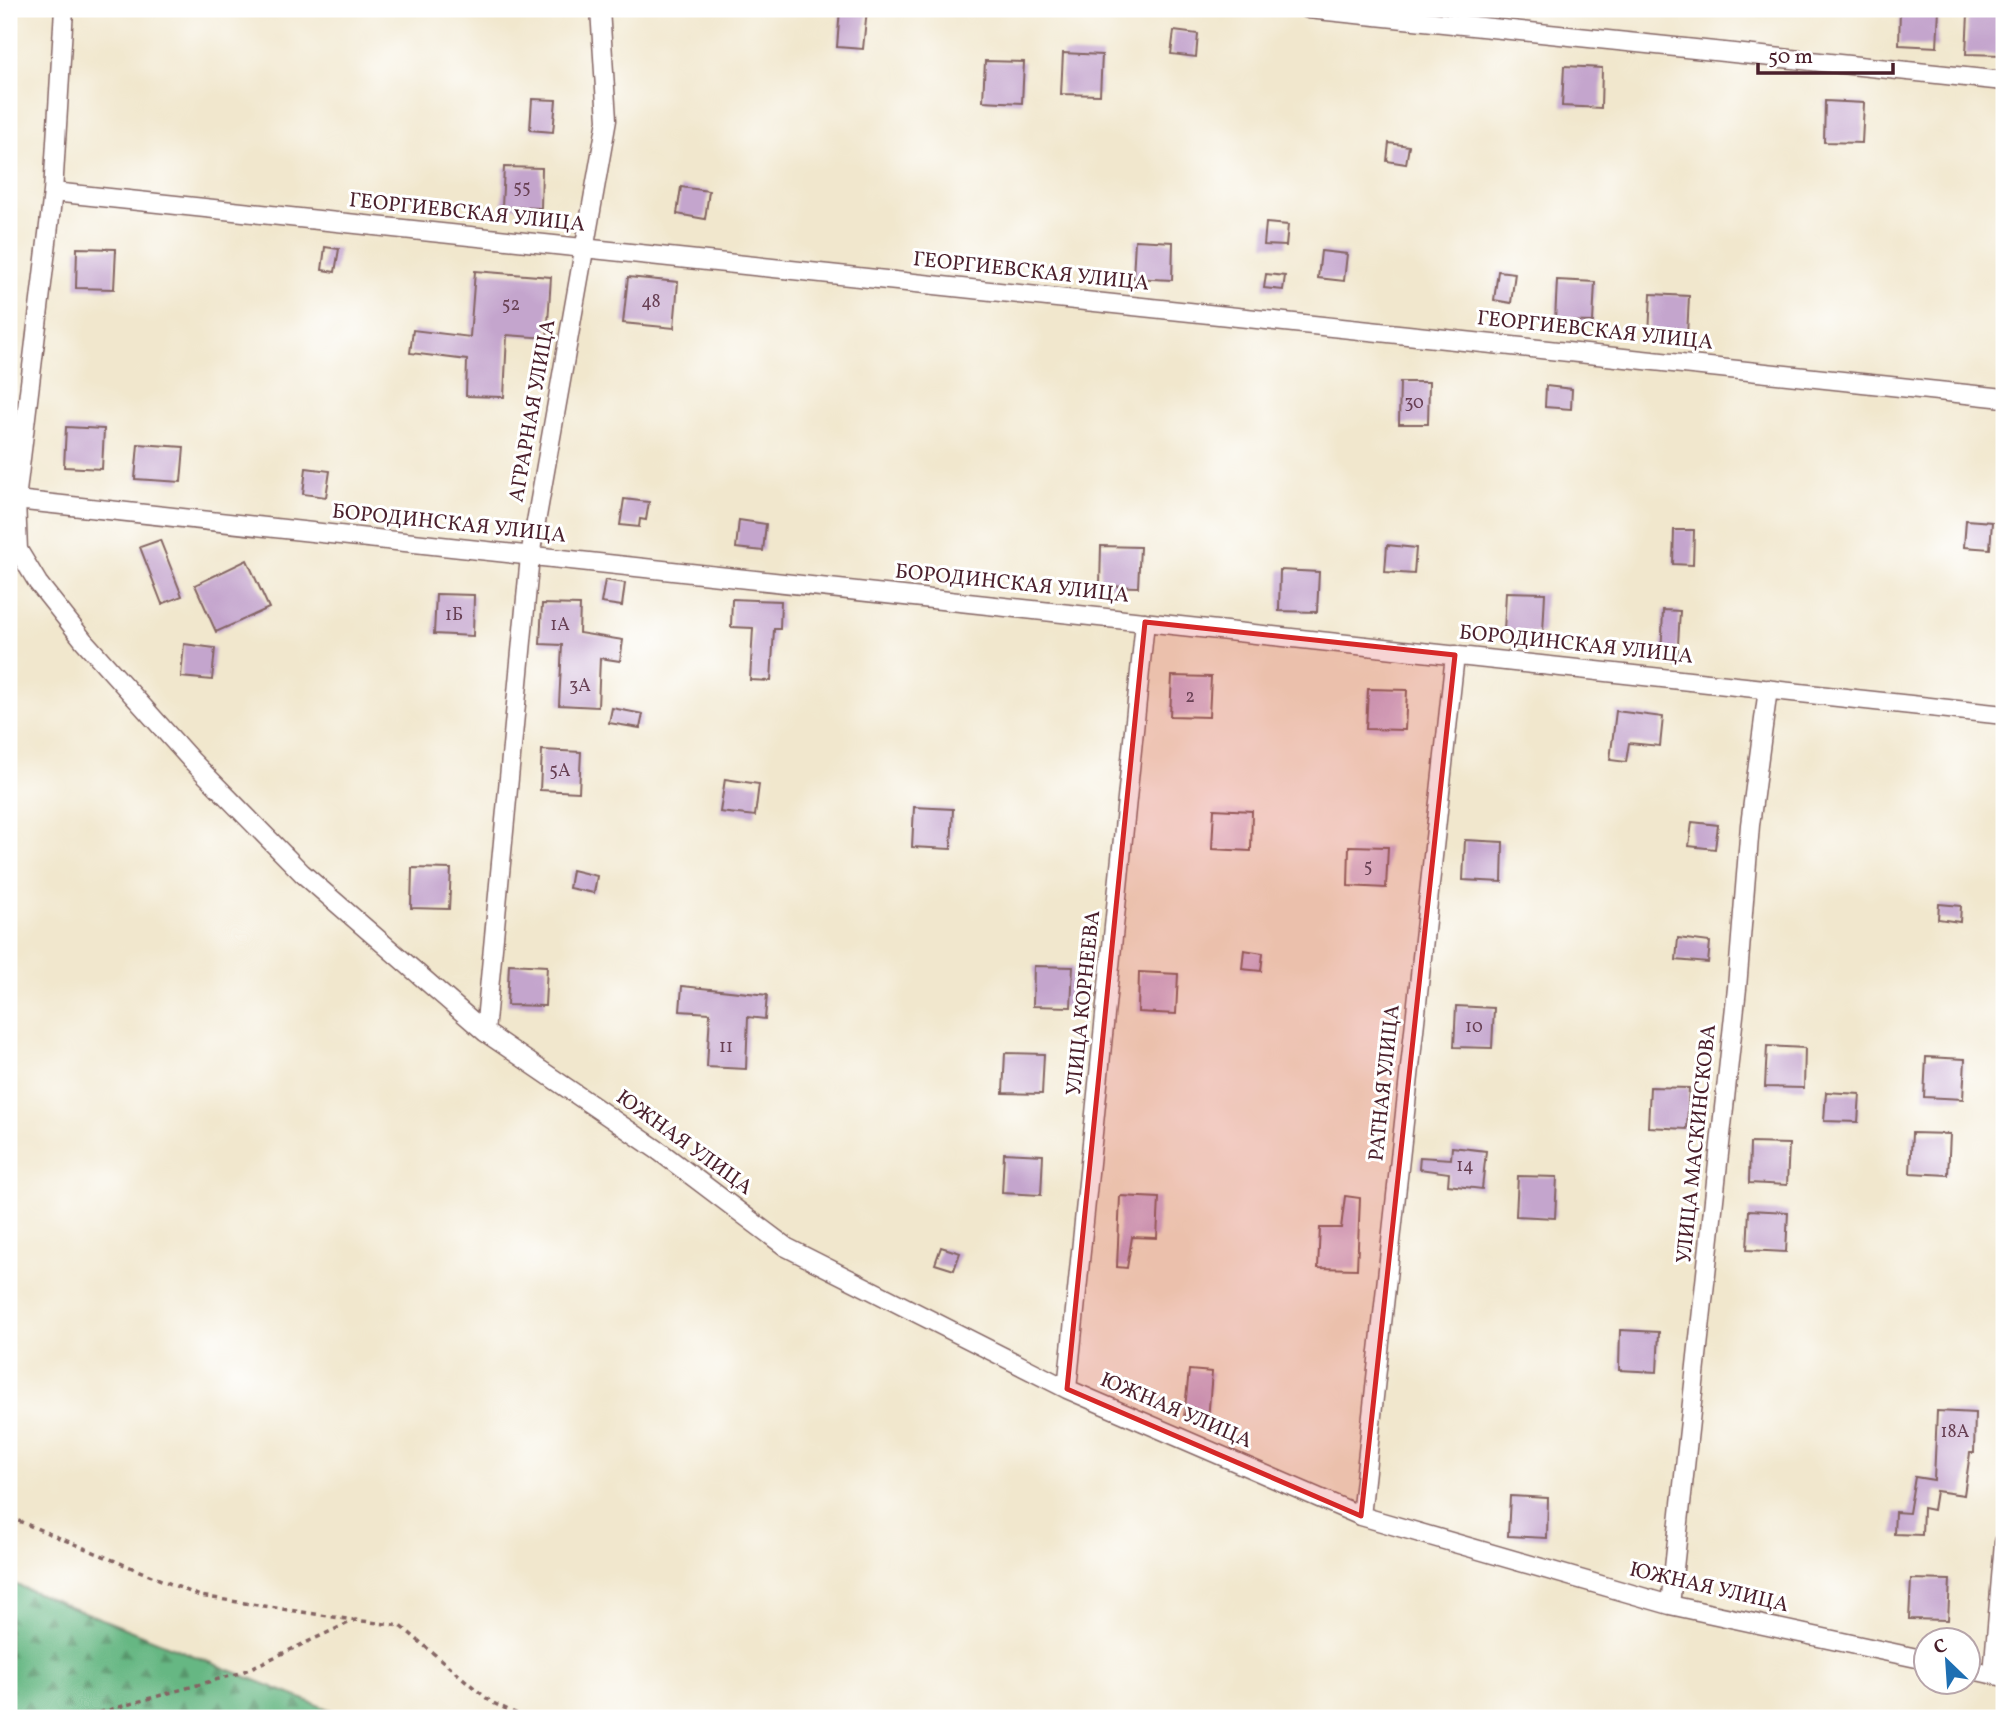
<svg xmlns="http://www.w3.org/2000/svg" width="2013" height="1727" viewBox="0 0 2013 1727" font-family="Vollkorn,serif">
<style>
.forest{fill:url(#forest-firs);stroke:#586b57;stroke-width:2}
.building{fill:#c4a5cd}
.lines{fill:none;stroke-linecap:round;stroke-linejoin:round}
.minor-casing{stroke:#846564;stroke-width:21}
.path{stroke:#846564;stroke-width:3.5;stroke-dasharray:5 5;stroke-linecap:butt}
.minor{stroke:#fff;stroke-width:18}
.marked{fill:#d62828;fill-opacity:0.2;stroke:#d62828;stroke-width:5;stroke-linejoin:round}
.labels{text-anchor:middle;dominant-baseline:central;stroke-width:6;stroke-linejoin:round;paint-order:stroke}
.number-label{font-size:18px;fill:#684054}
.street-label{font-size:21px;fill:#4a1f2b;stroke:#fff}
</style>
<defs>
<pattern id="forest-firs" width="22" height="20" patternUnits="userSpaceOnUse" patternTransform="scale(1.75)"><rect width="22" height="20" fill="#66b783"/><path d="M5 1l3.5 6h-7zM16 11l3.5 6h-7z" fill="#56946b"/></pattern>
</defs>
<rect width="100%" height="100%" fill="#fff"/>
<filter id="ink" filterUnits="userSpaceOnUse"><feTurbulence type="fractalNoise" baseFrequency=".0143" numOctaves="2"/><feDisplacementMap in="SourceGraphic" scale="14" xChannelSelector="R" yChannelSelector="G"/><feConvolveMatrix kernelMatrix="1 2 1 2 8 2 1 2 1" color-interpolation-filters="sRGB"/></filter>
<filter id="wash" filterUnits="userSpaceOnUse"><feTurbulence type="fractalNoise" baseFrequency=".00686" numOctaves="4" result="noise"/><feDisplacementMap in="SourceGraphic" scale="28" xChannelSelector="R" yChannelSelector="G"/><feGaussianBlur stdDeviation="1.57" result="paint"/><feColorMatrix in="noise" values="0 0 0 0 0 0 0 0 0 0 0 0 0 0 0 0 0 1.4 0 .05"/><feComposite in="paint" operator="in"/></filter>
<g filter="url(#wash)">
<rect width="100%" height="100%" fill="#f1e7cd"/>
<!-- forest -->
<path class="forest" d="M9 1582 350 1718H9Z"/>
<g id="blocks">
<!-- building -->
<path class="building" d="M840 9H867L863 49 837 47Z
M1900 9H1939L1937 47 1899 45Z
M1968 14 2004 15V55L1966 54Z
M1174 31 1198 34 1196 57 1171 54Z
M1063 53 1102 55 1100 95 1061 94Z
M985 61 1024 62 1022 103 983 101Z
M1564 66 1602 68 1601 108 1562 106Z
M532 99 556 100 553 132 530 130Z
M1825 101 1864 103 1862 143 1824 142Z
M1389 143 1409 146 1406 164 1387 161Z
M504 167 542 168 541 208 502 207Z
M681 187 709 191 705 219 677 214Z
M1266 223 1288 225 1286 246 1264 245Z
M1135 240 1173 242 1172 280 1133 278Z
M325 247 339 249 335 272 322 270Z
M77 248 116 249 114 289 76 288Z
M1321 251 1347 254 1344 281 1318 278Z
M475 271 551 277 547 338 507 335 504 397 466 396 467 360 410 353 413 330 470 337Z
M1498 271 1515 273 1511 303 1494 300Z
M1266 274 1285 276 1283 290 1264 288Z
M628 277 678 282 674 328 623 323Z
M1557 280 1595 282 1593 322 1555 321Z
M1651 294 1689 296 1687 336 1649 335Z
M1400 382H1429L1428 424H1399Z
M1546 386 1572 389 1571 409 1545 407Z
M66 427 104 429 102 469 64 467Z
M138 444 184 447 181 482 135 479Z
M306 468 330 471 326 497 303 494Z
M624 499 649 502 646 520 640 519 639 527 620 525Z
M739 520 766 524 763 551 736 548Z
M1966 520 1992 522 1990 549 1964 547Z
M1674 530H1694L1693 565 1673 564Z
M160 540 182 596 162 604 140 547Z
M1387 545 1416 548 1414 574 1385 572Z
M1101 546 1140 547 1138 587 1100 586Z
M247 560 269 608 216 632 195 585Z
M1280 570 1319 572 1317 612 1279 611Z
M605 580 625 583 622 606 601 603Z
M1506 592 1545 593 1543 633 1504 632Z
M436 594 474 595 473 636 434 634Z
M732 599 781 601 780 629H774L771 681 750 680 753 628 731 627Z
M542 604 580 605 579 633 623 640 620 661 600 658 598 707 559 705 562 645 540 644Z
M1663 610 1680 611 1677 661 1661 660Z
M184 644 215 648 212 680 181 677Z
M1172 676 1211 677 1209 717 1170 716Z
M1368 689 1407 690 1405 730 1366 729Z
M612 708 643 714 640 728 609 723Z
M1616 711 1663 717 1660 746 1629 743 1626 762 1610 760Z
M542 750 581 752 579 792 540 790Z
M725 779 759 784 755 816 720 812Z
M914 807 953 809 951 849 912 847Z
M1214 809 1252 811 1251 851 1212 849Z
M1692 822 1718 825 1715 849 1689 846Z
M1465 840 1503 842 1502 882 1463 880Z
M1349 846 1388 847 1386 888 1348 886Z
M412 868 451 869 449 909 411 908Z
M572 870 597 876 594 893 569 888Z
M1939 904 1961 906 1960 922 1938 919Z
M1678 938 1710 942 1708 963 1676 960Z
M1244 950 1263 953 1261 971 1242 969Z
M509 964 547 966 545 1006 507 1005Z
M1034 966 1073 967 1071 1007 1033 1006Z
M1139 972 1178 974 1176 1014 1138 1012Z
M682 986 767 995 765 1019 748 1017 746 1069 707 1067 710 1013 680 1011Z
M1456 1006 1494 1008 1492 1048 1454 1047Z
M1767 1046 1805 1048 1804 1088 1765 1087Z
M1005 1053 1044 1054 1042 1094 1003 1093Z
M1926 1057 1965 1059 1963 1099 1924 1097Z
M1650 1087 1689 1088 1687 1129 1648 1127Z
M1826 1092 1860 1094 1858 1122 1824 1121Z
M1912 1133 1950 1134 1948 1175 1910 1173Z
M1750 1143 1789 1144 1787 1185 1749 1183Z
M1452 1147 1486 1151 1482 1189 1448 1185 1449 1173 1419 1169 1420 1157 1451 1159Z
M1004 1153 1043 1155 1041 1195 1002 1193Z
M1518 1176 1557 1177 1555 1218 1516 1216Z
M1120 1196 1159 1198 1157 1238 1132 1237 1127 1268 1117 1267Z
M1345 1196 1360 1198 1357 1269 1318 1268 1320 1228H1341Z
M1749 1210 1788 1212 1786 1252 1747 1250Z
M941 1247 960 1253 954 1270 935 1264Z
M1620 1330 1659 1332 1657 1372 1619 1370Z
M1189 1370 1212 1372 1208 1420 1184 1418Z
M1937 1411 1975 1413 1974 1453H1970L1964 1495 1936 1491 1933 1510 1923 1508 1922 1535 1894 1534 1895 1512 1909 1513 1915 1477 1934 1480Z
M1510 1496 1548 1498 1547 1538 1508 1536Z
M1911 1579 1950 1580 1948 1620 1909 1619Z"/>
</g>
</g>
<g filter="url(#ink)">
<use href="#blocks" fill-opacity="0" stroke="#846564" stroke-width="2"/>
<g class="lines">
<!-- minor casing -->
<g class="minor-casing">
<path id="minor" d="M64 9 53 192 16 500 18 550 38 583 84 641 191 760 302 873 485 1032 659 1151 786 1247 1067 1389 1361 1516 1670 1605 1926 1660
M1308 9 2004 81
M53 192 2004 398
M16 500 2004 715
M485 1032 530 556 607 120 600 9
M1067 1389 1145 622
M1361 1516 1455 655
M1670 1605 1737 988 1750 825 1768 689
M1968 1669 2004 1677
M1993 1674 2004 1542"/>
</g>
<!-- path -->
<path class="path" d="M9 1517 200 1596 353 1620
M80 1718 240 1673 355 1620 401 1626 491 1702 526 1718"/>
<!-- minor -->
<use href="#minor" class="minor"/>
</g>
</g>
<!-- marked area -->
<path class="marked" d="M1145 622 1455 655 1361 1516 1067 1389Z"/>
<g class="labels">
<!-- number labels -->
<g class="number-label">
<text x="522" y="188">55</text>
<text x="651" y="302">48</text>
<text x="511" y="305">52</text>
<text x="1414" y="403">30</text>
<text x="454" y="615">1Б</text>
<text x="560" y="625">1А</text>
<text x="580" y="686">3А</text>
<text x="1190" y="697">2</text>
<text x="560" y="771">5А</text>
<text x="1368" y="867">5</text>
<text x="1474" y="1027">10</text>
<text x="726" y="1047">11</text>
<text x="1465" y="1166">14</text>
<text x="1955" y="1432">18А</text>
</g>
<!-- street labels -->
<g class="street-label">
<text transform="translate(467 213) rotate(6)">ГЕОРГИЕВСКАЯ УЛИЦА</text>
<text transform="translate(1031 272) rotate(6)">ГЕОРГИЕВСКАЯ УЛИЦА</text>
<text transform="translate(1595 331) rotate(6)">ГЕОРГИЕВСКАЯ УЛИЦА</text>
<text transform="translate(533 411) rotate(-80)">АГРАРНАЯ УЛИЦА</text>
<text transform="translate(449 524) rotate(6)">БОРОДИНСКАЯ УЛИЦА</text>
<text transform="translate(1012 584) rotate(6)">БОРОДИНСКАЯ УЛИЦА</text>
<text transform="translate(1576 645) rotate(6)">БОРОДИНСКАЯ УЛИЦА</text>
<text transform="translate(1084 1003) rotate(-84)">УЛИЦА КОРНЕЕВА</text>
<text transform="translate(1385 1083) rotate(-84)">РАТНАЯ УЛИЦА</text>
<text transform="translate(684 1143) rotate(36)">ЮЖНАЯ УЛИЦА</text>
<text transform="translate(1697 1144) rotate(-84)">УЛИЦА МАСКИНСКОВА</text>
<text transform="translate(1176 1411) rotate(23)">ЮЖНАЯ УЛИЦА</text>
<text transform="translate(1709 1588) rotate(13)">ЮЖНАЯ УЛИЦА</text>
</g>
</g>
<!-- margin -->
<rect width="2013" height="1727" fill="none" stroke="#fff" stroke-width="35"/>
<!-- north arrow -->
<g transform="translate(1947 1661) rotate(335)"><circle r="33" fill="#ffffff" stroke="#b7a5aa" stroke-width="2"/>
<path d="M0-5L12 26L0 18L-12 26Z" fill="#1f6fb2"/>
<text y="-10" font-size="19" font-weight="bold" text-anchor="middle" fill="#4a1f2b">С</text>
</g>
<!-- scale -->
<path d="M1758 63v10h135v-10" fill="none" stroke="#4a1f2b" stroke-width="3.5"/>
<text x="1768" y="63" font-size="21" fill="#4a1f2b" stroke="#ffffff" stroke-width="5" paint-order="stroke">50 m</text>
</svg>
